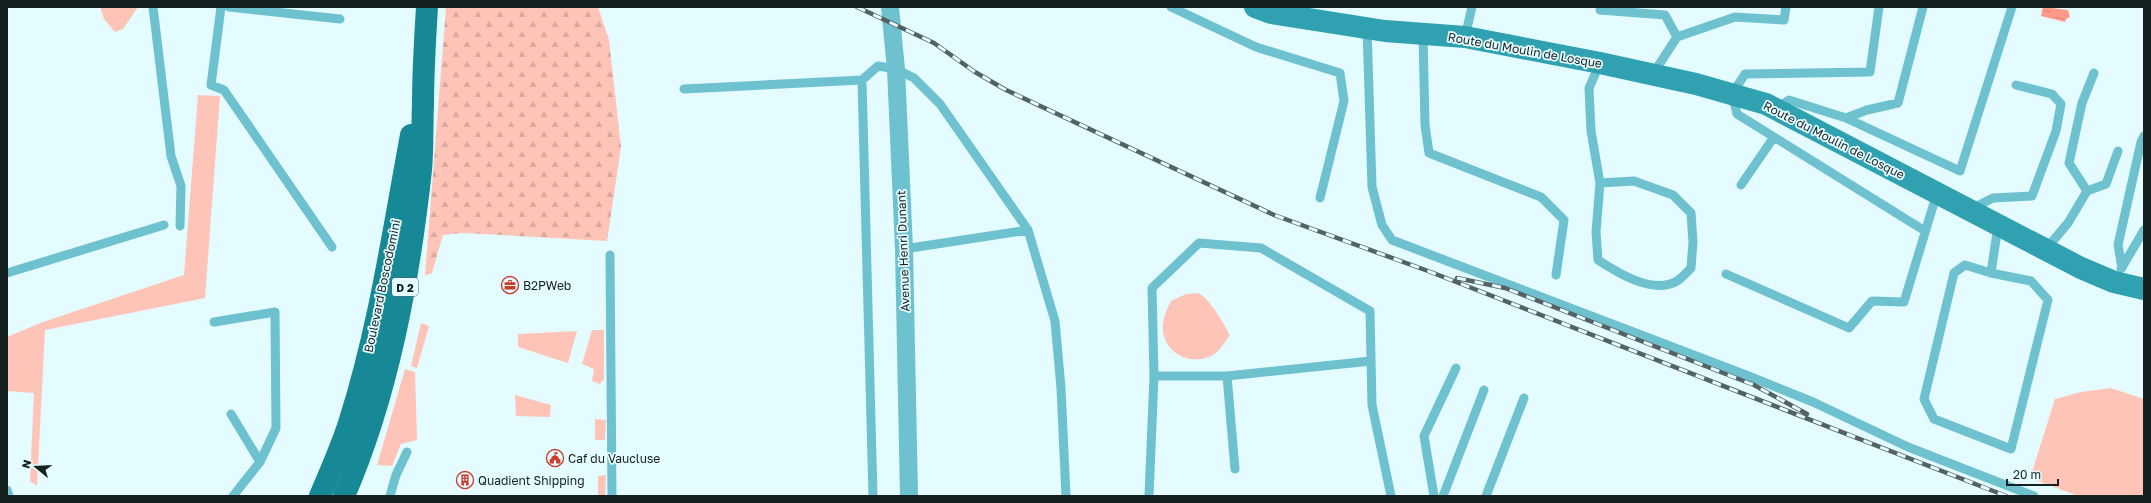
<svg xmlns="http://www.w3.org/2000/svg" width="2151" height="503" viewBox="0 0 2151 503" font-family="'Golos Text',sans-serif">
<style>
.green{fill:#ffc4b8}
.forest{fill:url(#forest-firs)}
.water{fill:url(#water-ripples)}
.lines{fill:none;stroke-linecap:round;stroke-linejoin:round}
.lane{stroke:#6ec1ce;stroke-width:9}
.street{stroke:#6ec1ce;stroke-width:18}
.secondary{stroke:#2fa1b1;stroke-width:22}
.primary{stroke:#178896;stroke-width:22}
.rail-casing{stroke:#546264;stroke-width:4.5}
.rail{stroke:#e4fbff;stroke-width:3;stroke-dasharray:9;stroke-linecap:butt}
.labels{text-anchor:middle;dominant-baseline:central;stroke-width:3.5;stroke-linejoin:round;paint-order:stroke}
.shield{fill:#e4fbff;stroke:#536264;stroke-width:1}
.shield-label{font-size:11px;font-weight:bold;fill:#152021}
.street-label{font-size:12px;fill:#152021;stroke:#e4fbff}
.poi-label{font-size:12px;fill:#152021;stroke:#e4fbff;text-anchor:start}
</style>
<defs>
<pattern id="forest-firs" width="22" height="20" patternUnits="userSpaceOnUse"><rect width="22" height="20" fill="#ffc4b8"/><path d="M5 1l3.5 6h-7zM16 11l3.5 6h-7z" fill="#daa89e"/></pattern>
<pattern id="water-ripples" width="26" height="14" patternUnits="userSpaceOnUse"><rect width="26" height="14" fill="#ff9a88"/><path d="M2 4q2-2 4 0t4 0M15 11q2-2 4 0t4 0" fill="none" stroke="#da8475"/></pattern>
</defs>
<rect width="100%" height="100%" fill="#e4fbff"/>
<!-- green -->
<path class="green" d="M100 7H138L123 29 115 32 104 19Z
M198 95 220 96 205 298 45 330 37 486 30 481 34 393 7 391V337L40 323 184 275Z
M1198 293C1209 297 1224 324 1230 335 1224 343 1219 353 1209 357 1191 364 1169 355 1164 336 1160 324 1166 311 1171 301L1186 294Z
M421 323 429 326 417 368 411 366Z
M592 330H604V379L600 384 592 381 594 369 582 364Z
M577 331 568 363 518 347V334Z
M405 369 415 372 417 440 401 444 392 466 377 465Z
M2111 388 2144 399V496H2078L2030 478 2055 399 2081 392Z
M515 395 551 405 550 417 516 416Z
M595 419 606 420 605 440H595Z
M606 475 605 496H598V476Z"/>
<!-- forest -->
<path class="forest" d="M446 7H598L609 40 621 147 607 241 463 233 443 235 432 273 425 276Z"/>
<!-- water -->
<path class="water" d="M2043 7 2068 10 2070 17 2066 19 2065 22 2041 16Z"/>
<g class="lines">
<!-- lane -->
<path class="lane" d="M153 7 171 156 181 186 180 226
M221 7 211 85 224 90 332 247
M229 7 340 19
M1171 7 1256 47 1340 73 1344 101 1320 198
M1879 7 1870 72 1745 74 1732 94 1737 114 1925 231
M1600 10 1665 15 1677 37
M1367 28 1372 187 1382 225 1392 240 1746 375 1813 402 1908 447 2034 496
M1423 34 1425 125 1429 153 1541 197 1564 220 1556 275
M1465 37 1472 7
M1653 74 1677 37 1735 17 1784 20 1786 7
M684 89 862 80
M1777 108 1789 100 1846 118 1960 171 2012 7
M1846 118 1867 110 1898 103 1923 7
M1600 183 1596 232 1598 260C1618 273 1653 295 1677 281 1682 278 1687 272 1691 268L1693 242 1691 213 1673 195 1634 181 1600 183 1591 131 1589 88 1600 63
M1741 185 1774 137
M2087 191 2069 163 2082 103 2094 73
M1971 209 1993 198 2032 196 2056 131 2061 104 2052 94 2016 85
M904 249 1028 230 1055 321 1061 388 1066 496
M2046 249 2068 223 2087 191 2106 184 2118 151
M610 255 612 496
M2122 268 2118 245 2141 142 2144 136
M2121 269 2144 230
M7 273 164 225
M1991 273 1965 265 1954 273 1924 399 1934 419 2011 449 2048 300 2031 281 1991 273 1998 226
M1726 274 1849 328 1872 301 1904 302 1937 193
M214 322 275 312 276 428 260 462
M1371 361 1227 376H1154L1152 288 1199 243 1261 248 1370 311 1372 405 1391 496
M1227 376 1235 469
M231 414 260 462 233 496
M7 490 9 496
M390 496 396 475 407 452
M873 496 862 80 878 66 896 69 914 78 940 104 1028 230
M1149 496 1154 376
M1434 496 1424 436 1456 368
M1443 496 1484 390
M1486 496 1524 398"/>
<!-- street -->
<path class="street" d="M890 7 896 69 904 249 909 496"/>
<!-- secondary -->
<path class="secondary" d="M1255 7 1271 13 1385 31 1465 37 1600 63 1696 84 1766 104 2081 268 2114 282 2144 289"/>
<!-- primary -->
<path class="primary" d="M320 496C330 472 341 448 349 423 379 329 393 232 411 135
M344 496C388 395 409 280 421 170 423 149 422 126 423 104 423 71 425 39 427 7"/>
<!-- rail casing -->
<g class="rail-casing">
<path id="rail" d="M857 7 934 43 975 72 1006 90 1274 215 1428 271 2006 496
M1457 278 1505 288 1754 385 1807 414"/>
</g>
<!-- rail -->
<use href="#rail" class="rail"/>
</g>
<!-- icons -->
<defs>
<g id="office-ring" transform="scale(0.9)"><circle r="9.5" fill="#e4fbff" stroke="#ca3d2b" stroke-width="1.5"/><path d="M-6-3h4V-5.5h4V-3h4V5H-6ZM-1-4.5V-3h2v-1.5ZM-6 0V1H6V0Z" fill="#ca3d2b"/></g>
<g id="civic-ring" transform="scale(0.9)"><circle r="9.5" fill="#e4fbff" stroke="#ca3d2b" stroke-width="1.5"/><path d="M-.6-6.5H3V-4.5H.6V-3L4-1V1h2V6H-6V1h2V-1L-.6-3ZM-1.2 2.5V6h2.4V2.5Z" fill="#ca3d2b"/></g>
<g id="building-ring" transform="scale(0.9)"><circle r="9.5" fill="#e4fbff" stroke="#ca3d2b" stroke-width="1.5"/><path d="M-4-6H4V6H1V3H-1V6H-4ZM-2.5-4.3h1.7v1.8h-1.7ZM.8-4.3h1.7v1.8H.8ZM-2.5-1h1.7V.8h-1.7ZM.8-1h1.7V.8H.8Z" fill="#ca3d2b"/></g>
</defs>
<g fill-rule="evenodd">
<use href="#office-ring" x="510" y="285"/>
<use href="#civic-ring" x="555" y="458"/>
<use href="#building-ring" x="465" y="480"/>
</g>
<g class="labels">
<!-- shield labels -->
<rect class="shield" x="392" y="278" width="26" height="18" rx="3"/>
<g class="shield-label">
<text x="405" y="287">D 2</text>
</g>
<!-- street labels -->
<g class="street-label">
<text transform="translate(1525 50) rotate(10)">Route du Moulin de Losque</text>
<text transform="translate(1834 140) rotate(27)">Route du Moulin de Losque</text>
<text transform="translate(903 251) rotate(-92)">Avenue Henri Dunant</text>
<text transform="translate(382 286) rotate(-78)">Boulevard Boscodomini</text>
</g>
<!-- poi labels -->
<g class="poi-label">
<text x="523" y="285">B2PWeb</text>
<text x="568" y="458">Caf du Vaucluse</text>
<text x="478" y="480">Quadient Shipping</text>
</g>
</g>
<!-- border -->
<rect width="2151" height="503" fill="none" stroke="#152021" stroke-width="16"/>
<!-- north arrow -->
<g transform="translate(36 467) rotate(288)" stroke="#e4fbff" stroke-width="3" paint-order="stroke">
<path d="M0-3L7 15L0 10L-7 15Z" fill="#152021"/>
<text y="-6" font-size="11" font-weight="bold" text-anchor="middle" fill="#152021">N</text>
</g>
<!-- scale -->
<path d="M2007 479v6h51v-6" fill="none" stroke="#152021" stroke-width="2"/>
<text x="2013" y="479" font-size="12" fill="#152021" stroke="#e4fbff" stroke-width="3" paint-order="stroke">20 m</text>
</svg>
